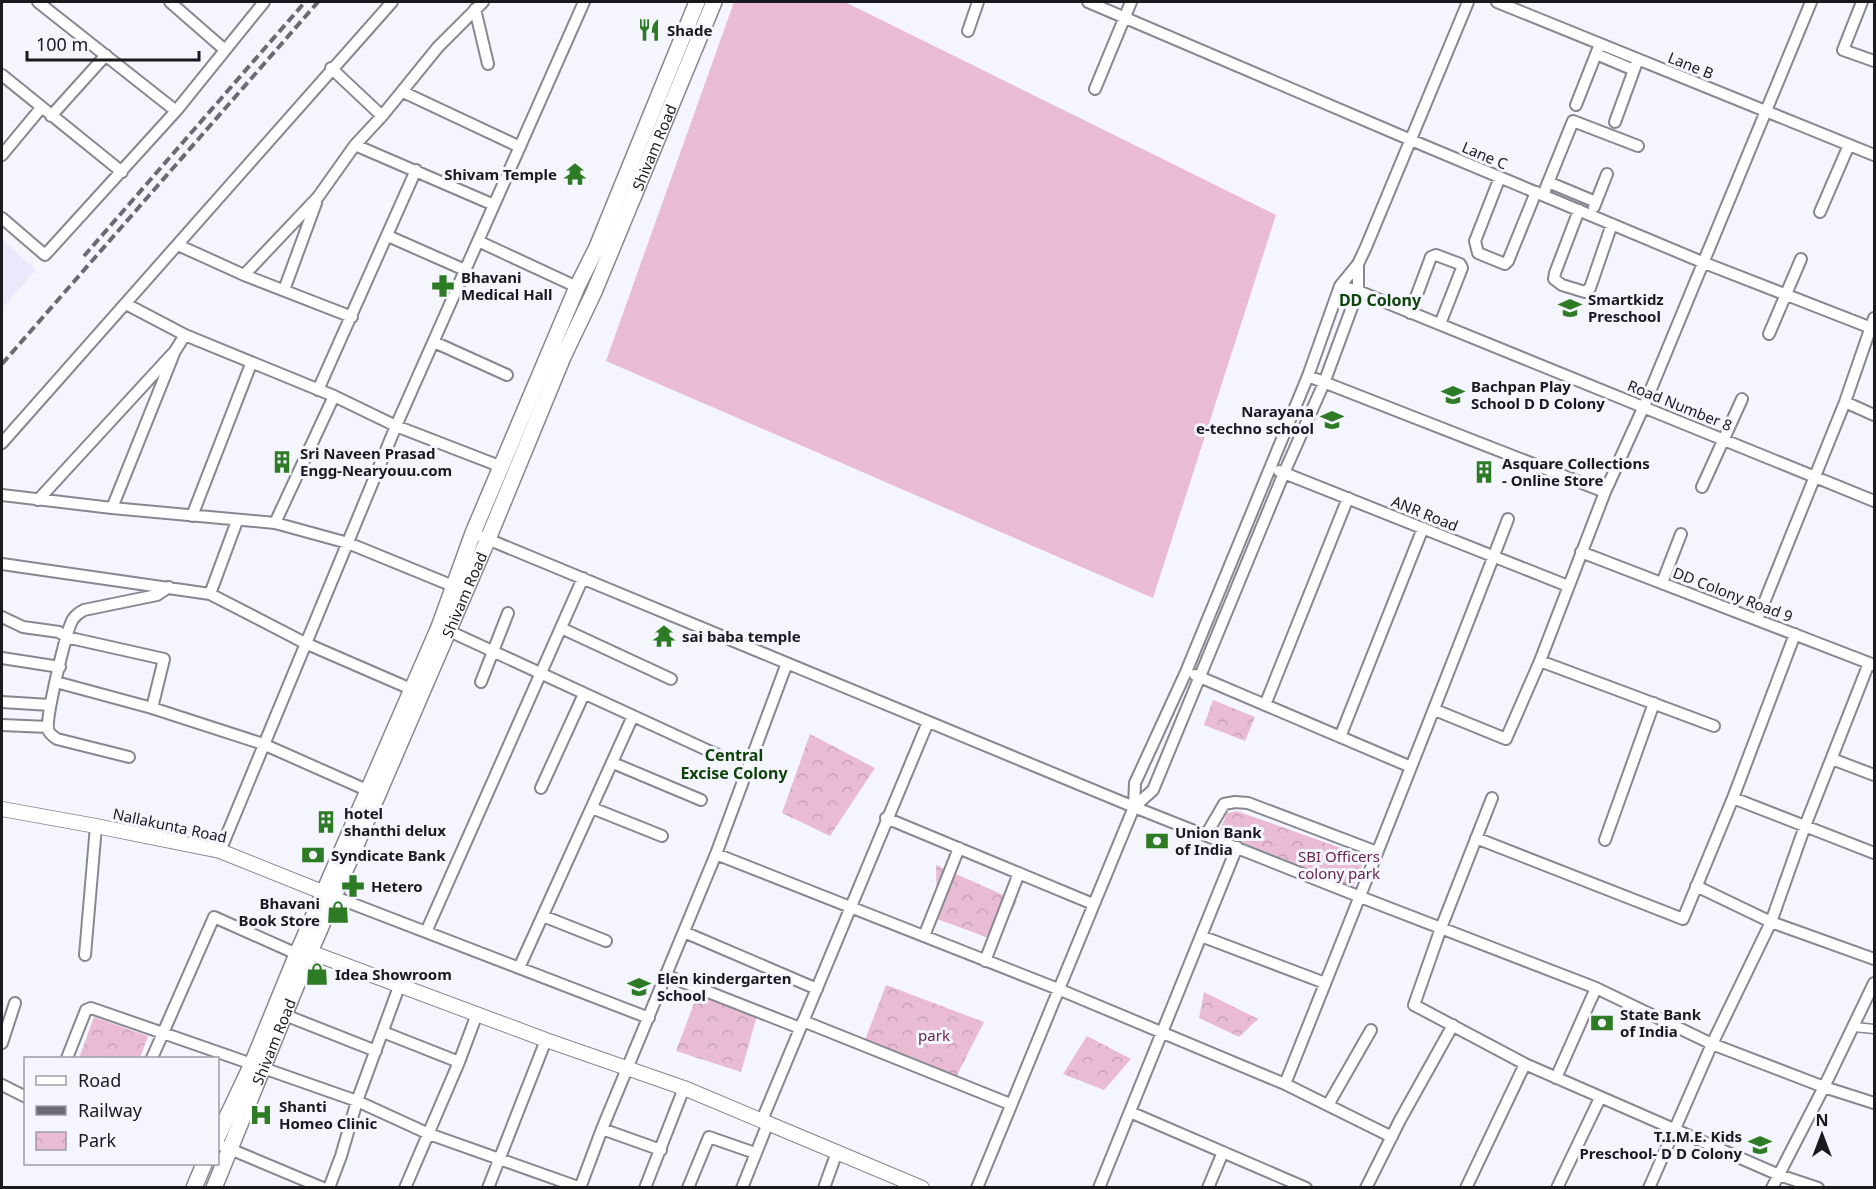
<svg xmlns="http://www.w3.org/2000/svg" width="1876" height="1189" viewBox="0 0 1876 1189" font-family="'Noto Sans',sans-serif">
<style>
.built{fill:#eae9fc}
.park{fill:url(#park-crowns)}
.pitch{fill:#eabcd4}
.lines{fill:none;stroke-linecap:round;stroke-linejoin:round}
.pedestrian-casing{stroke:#878791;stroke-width:11}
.minor-casing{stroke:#878791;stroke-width:14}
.tertiary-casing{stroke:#878791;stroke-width:16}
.secondary-casing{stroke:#878791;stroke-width:18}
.pedestrian{stroke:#fff;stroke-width:8}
.minor{stroke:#fff;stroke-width:10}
.tertiary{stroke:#fff;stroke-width:14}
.secondary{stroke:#fff;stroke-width:15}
.rail{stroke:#6a6a70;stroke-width:4;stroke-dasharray:9 4.5;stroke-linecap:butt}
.labels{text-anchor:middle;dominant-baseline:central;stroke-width:6;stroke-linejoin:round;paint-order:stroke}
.poi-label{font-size:15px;font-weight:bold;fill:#1a1a1e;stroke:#f5f5fe;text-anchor:start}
.street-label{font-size:15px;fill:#1a1a1e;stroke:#f5f5fe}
.park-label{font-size:15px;fill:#65264d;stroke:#f5f5fe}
.neighbourhood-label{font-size:16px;font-weight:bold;fill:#0f420a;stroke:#f5f5fe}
</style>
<defs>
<pattern id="park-crowns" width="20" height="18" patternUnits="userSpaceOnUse" patternTransform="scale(1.5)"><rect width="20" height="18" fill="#eabcd4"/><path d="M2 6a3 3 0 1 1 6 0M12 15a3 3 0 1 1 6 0" fill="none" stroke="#c8a1b6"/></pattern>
</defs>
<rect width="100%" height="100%" fill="#f5f5fe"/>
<!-- built -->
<path class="built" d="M2 239 36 270 2 308Z"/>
<!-- park -->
<path class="park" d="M1213 700 1255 717 1245 741 1204 725Z
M810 734 875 768 830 836 782 813Z
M1237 811 1366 857 1353 887 1219 833 1227 813Z
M936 865 1017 901 997 941 937 919Z
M886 985 984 1022 956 1077 865 1040Z
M1204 992 1258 1019 1239 1037 1199 1018Z
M698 993 757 1016 741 1072 676 1051Z
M94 1017 148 1036 140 1058H79Z
M1087 1036 1131 1059 1104 1090 1063 1074Z"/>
<!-- pitch -->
<path class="pitch" d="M734 2H845L1276 215 1153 598 606 361Z"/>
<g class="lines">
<!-- pedestrian casing -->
<g class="pedestrian-casing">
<path id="pedestrian" d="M1854 1027 1874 1029"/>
</g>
<!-- minor casing -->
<g class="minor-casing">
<path id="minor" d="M38 2 176 111
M170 2 225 50
M1088 2 1411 140 1702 262 1874 329
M1497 2 1874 155
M1862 2 1843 50 1874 61
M475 9 488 64
M968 31 978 2
M1596 54 1634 70
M331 68 382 116
M2 75 122 172
M1095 89 1131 2
M403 92 520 147
M1576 105 1600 44
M51 116 106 55
M1615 122 1638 59
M355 145 494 205
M2 155 41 108
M1500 177 1475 241 1478 253 1505 264 1508 261 1536 192
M1548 182 1596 202
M1543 195 1573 121 1638 146
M1594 207 1607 174
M1579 210 1555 273 1554 279 1562 285 1585 292 1590 288 1612 224
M1820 212 1849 145
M2 218 45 255 176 111 264 2
M388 236 465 270
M478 241 577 287
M178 245 244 275 352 317
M244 275 318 197 355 145 382 116 438 47 483 2
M1340 286 1358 291 1874 501
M284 290 316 203
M126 304 185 335 334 396 396 426 502 467
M1410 313 1431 257 1436 255 1460 264 1462 268 1440 324
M1769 334 1801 259
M434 342 507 375
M1308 376 1605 492
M318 390 416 170
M1845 402 1874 415
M2 443 392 2
M1279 471 1568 586
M1702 487 1742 399
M2 495 112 508 275 523 348 543 453 586
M38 500 175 351
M112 508 175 351 185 335
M192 516 251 364
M275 523 334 396
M473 533 1134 807 1358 896 1596 988 1712 1044 1824 1087 1874 1103
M1581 552 1874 665
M2 564 210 594 305 643 411 689
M1662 583 1681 534
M210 594 237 521
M2 617 23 627 59 632 66 637 164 659 152 708
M1757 620 1845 402 1874 318
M561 628 671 679
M449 631 720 756
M2 658 60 667
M1540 661 1714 726
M1195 675 1411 767
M56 682 152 708 263 744 369 791
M481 682 508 613
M2 702 50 705
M1265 705 1348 498
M1435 710 1506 739 1540 661 1605 492 1644 406 1811 2
M2 725 48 727
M1340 737 1423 528
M129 757 57 739C53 736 49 734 48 729 46 717 66 630 73 619 76 615 80 612 84 610L157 595 169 587
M1832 759 1874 775
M613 763 701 800
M541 788 584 694
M1492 798 1441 928 1414 1005 1525 1064 1779 1175 1818 1188
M1733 798 1874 853
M1134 807 1153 790 1284 473 1324 383 1358 291V264
M592 808 662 836
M886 818 1093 904
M1206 835 1224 804 1235 802 1248 803 1377 852
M1476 838 1683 919 1733 798 1795 634
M1605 840 1654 703
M220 851 396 426 584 2
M716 854 1058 989 1285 1084 1392 1137
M1696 886 1771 922 1874 959
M335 897 649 1018
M543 916 606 941
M426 932 583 578
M684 932 817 989
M924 936 959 848
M1201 936 1325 983
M85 955 96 826
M985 961 1019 873
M519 968 633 716
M665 975 800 1028
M285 1015 376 1051
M803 1021 1010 1104
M383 1032 459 1062
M2 1043 15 1003
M67 1058 86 1010 91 1008 252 1064
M152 1058 214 917 297 954
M263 1068 357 1101 429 1134 581 1188
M1556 1078 1596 988
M1285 1084C1360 896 1435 709 1508 519
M2 1085 26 1097
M1328 1105 1371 1030
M1130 1112 1306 1188
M762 1120 928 722
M602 1129 661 1150
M218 1144 323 1188
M329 1188 341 1156 357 1101 400 984
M405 1188 459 1062 477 1014
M488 1188 546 1040
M580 1188 602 1129 716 854 787 663
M645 1188 684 1088
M688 1188 709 1137 755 1153
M742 1188 768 1123
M824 1188 837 1152
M977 1188 1134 807 1135 783 1186 672 1308 376 1340 286 1358 264 1366 247 1468 2
M1099 1188 1237 847
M1208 1188 1223 1152
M1366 1188 1400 1120 1453 1025
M1466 1188 1525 1064
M1557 1188 1600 1098
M1649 1188 1712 1044 1771 922 1805 826 1869 663
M1772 1188 1824 1087 1874 983"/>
</g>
<!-- tertiary casing -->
<g class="tertiary-casing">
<path id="tertiary" d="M2 809 96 826 220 851 325 893
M310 952 546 1040 684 1088 922 1188"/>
</g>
<!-- secondary casing -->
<g class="secondary-casing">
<g id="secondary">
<path d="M218 1136 252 1064 297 954 439 627 473 533 577 287 597 247 697 2"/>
<path d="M194 1188 204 1164"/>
<path id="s1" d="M214 1188 310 952 488 539 563 357 594 292 714 2"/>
</g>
</g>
<!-- pedestrian -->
<use href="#pedestrian" class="pedestrian"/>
<!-- minor -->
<use href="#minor" class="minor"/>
<!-- tertiary -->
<use href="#tertiary" class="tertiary"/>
<!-- secondary -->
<use href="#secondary" class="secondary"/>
<!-- rail -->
<path class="rail" d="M84 256 305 2
M2 364 318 2"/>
</g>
<!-- icons -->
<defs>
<g id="restaurant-bare" transform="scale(1.8)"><path d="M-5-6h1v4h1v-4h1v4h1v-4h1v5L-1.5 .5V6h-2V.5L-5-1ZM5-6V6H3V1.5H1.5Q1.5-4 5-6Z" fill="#2d7b24" stroke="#f5f5fe" stroke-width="2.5" paint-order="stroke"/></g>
<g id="temple-bare" transform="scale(1.8)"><path d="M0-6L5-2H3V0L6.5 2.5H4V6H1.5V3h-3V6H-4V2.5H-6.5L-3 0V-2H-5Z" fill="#2d7b24" stroke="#f5f5fe" stroke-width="2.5" paint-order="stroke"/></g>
<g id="pharmacy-bare" transform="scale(1.8)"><path d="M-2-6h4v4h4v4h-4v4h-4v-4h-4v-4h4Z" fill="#2d7b24" stroke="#f5f5fe" stroke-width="2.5" paint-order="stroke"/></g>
<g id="university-bare" transform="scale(1.8)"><path d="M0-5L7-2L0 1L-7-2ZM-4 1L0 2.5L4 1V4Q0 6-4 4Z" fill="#2d7b24" stroke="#f5f5fe" stroke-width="2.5" paint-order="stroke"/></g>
<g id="building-bare" transform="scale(1.8)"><path d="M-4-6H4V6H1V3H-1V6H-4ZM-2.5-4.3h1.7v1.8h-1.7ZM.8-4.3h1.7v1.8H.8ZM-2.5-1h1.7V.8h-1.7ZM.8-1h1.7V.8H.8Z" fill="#2d7b24" stroke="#f5f5fe" stroke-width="2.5" paint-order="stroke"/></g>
<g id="bank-bare" transform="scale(1.8)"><path d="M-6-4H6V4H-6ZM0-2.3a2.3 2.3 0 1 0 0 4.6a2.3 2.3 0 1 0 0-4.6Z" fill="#2d7b24" stroke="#f5f5fe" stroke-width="2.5" paint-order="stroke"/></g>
<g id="shop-bare" transform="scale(1.8)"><path d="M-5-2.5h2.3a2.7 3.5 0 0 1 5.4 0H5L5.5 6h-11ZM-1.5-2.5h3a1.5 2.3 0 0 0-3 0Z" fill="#2d7b24" stroke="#f5f5fe" stroke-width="2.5" paint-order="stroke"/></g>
<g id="hospital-bare" transform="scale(1.8)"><path d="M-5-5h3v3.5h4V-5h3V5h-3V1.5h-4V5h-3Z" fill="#2d7b24" stroke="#f5f5fe" stroke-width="2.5" paint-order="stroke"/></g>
</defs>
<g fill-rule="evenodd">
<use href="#restaurant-bare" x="649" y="30"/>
<use href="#temple-bare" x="575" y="174"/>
<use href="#pharmacy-bare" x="443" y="286"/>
<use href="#university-bare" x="1570" y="308"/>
<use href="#university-bare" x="1453" y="395"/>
<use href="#university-bare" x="1332" y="420"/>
<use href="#building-bare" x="282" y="462"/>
<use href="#building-bare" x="1484" y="472"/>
<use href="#temple-bare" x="664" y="636"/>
<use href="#building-bare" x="326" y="822"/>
<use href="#bank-bare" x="1157" y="841"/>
<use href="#bank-bare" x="313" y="855"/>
<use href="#pharmacy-bare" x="353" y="886"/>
<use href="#shop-bare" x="338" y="912"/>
<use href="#shop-bare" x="317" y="974"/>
<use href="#university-bare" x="639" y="987"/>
<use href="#bank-bare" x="1602" y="1023"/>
<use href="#hospital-bare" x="261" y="1115"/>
<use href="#university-bare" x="1760" y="1145"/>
</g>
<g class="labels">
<!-- poi labels -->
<g class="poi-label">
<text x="667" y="30">Shade</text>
<text x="557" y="174" text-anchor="end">Shivam Temple</text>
<text x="461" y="277">Bhavani<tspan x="461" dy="17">Medical Hall</tspan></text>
<text x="1588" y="299">Smartkidz<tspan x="1588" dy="17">Preschool</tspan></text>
<text x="1471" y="386">Bachpan Play<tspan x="1471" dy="17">School D D Colony</tspan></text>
<text x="1314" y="411" text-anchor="end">Narayana<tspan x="1314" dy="17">e-techno school</tspan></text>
<text x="300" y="453">Sri Naveen Prasad<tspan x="300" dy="17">Engg-Nearyouu.com</tspan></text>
<text x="1502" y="463">Asquare Collections<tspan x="1502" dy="17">- Online Store</tspan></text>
<text x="682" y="636">sai baba temple</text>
<text x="344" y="813">hotel<tspan x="344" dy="17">shanthi delux</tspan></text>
<text x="1175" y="832">Union Bank<tspan x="1175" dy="17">of India</tspan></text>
<text x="331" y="855">Syndicate Bank</text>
<text x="371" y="886">Hetero</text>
<text x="320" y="903" text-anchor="end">Bhavani<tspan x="320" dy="17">Book Store</tspan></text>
<text x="335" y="974">Idea Showroom</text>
<text x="657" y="978">Elen kindergarten<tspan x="657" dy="17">School</tspan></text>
<text x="1620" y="1014">State Bank<tspan x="1620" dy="17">of India</tspan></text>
<text x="279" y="1106">Shanti<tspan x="279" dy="17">Homeo Clinic</tspan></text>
<text x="1742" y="1136" text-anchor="end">T.I.M.E. Kids<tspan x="1742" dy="17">Preschool- D D Colony</tspan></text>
</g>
<!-- street labels -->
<g class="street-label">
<text transform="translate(1691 65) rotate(22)">Lane B</text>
<text stroke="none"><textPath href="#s1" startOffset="1130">Shivam Road</textPath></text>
<text transform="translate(1485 155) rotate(23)">Lane C</text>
<text transform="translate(1680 405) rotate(22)">Road Number 8</text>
<text transform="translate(1425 513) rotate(22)">ANR Road</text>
<text transform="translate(1733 594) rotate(21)">DD Colony Road 9</text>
<text stroke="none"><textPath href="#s1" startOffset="644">Shivam Road</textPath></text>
<text transform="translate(170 825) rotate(12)">Nallakunta Road</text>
<text stroke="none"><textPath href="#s1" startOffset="158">Shivam Road</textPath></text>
</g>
<!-- park labels -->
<g class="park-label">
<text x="1339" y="856">SBI Officers<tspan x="1339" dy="17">colony park</tspan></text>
<text x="934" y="1035">park</text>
</g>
<!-- neighbourhood labels -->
<g class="neighbourhood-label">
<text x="1380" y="300">DD Colony</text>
<text x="734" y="755">Central<tspan x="734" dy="18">Excise Colony</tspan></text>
</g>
</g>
<!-- border -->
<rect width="1876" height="1189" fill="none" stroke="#1a1a1e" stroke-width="6"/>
<!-- legend -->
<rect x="24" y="1057" width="195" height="108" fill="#f5f5fe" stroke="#9d9da4" stroke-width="1.5"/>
<rect x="36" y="1076" width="30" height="9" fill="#ffffff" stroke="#9d9da4" stroke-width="1.5"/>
<text x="78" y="1087" font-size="18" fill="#1a1a1e">Road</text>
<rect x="36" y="1106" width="30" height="9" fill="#6a6a70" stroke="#9d9da4" stroke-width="1.5"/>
<text x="78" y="1117" font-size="18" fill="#1a1a1e">Railway</text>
<rect x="36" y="1132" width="30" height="18" fill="url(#park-crowns)" stroke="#9d9da4" stroke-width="1.5"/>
<text x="78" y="1147" font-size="18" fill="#1a1a1e">Park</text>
<!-- north arrow -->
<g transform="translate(1822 1135)" stroke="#f5f5fe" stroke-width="4.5" paint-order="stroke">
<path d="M0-4.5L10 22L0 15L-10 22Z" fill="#1a1a1e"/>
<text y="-9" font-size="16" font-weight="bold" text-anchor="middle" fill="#1a1a1e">N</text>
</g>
<!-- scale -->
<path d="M27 51v9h172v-9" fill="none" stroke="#1a1a1e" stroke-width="3"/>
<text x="36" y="51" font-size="18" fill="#1a1a1e" stroke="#f5f5fe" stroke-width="4.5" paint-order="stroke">100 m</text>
</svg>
